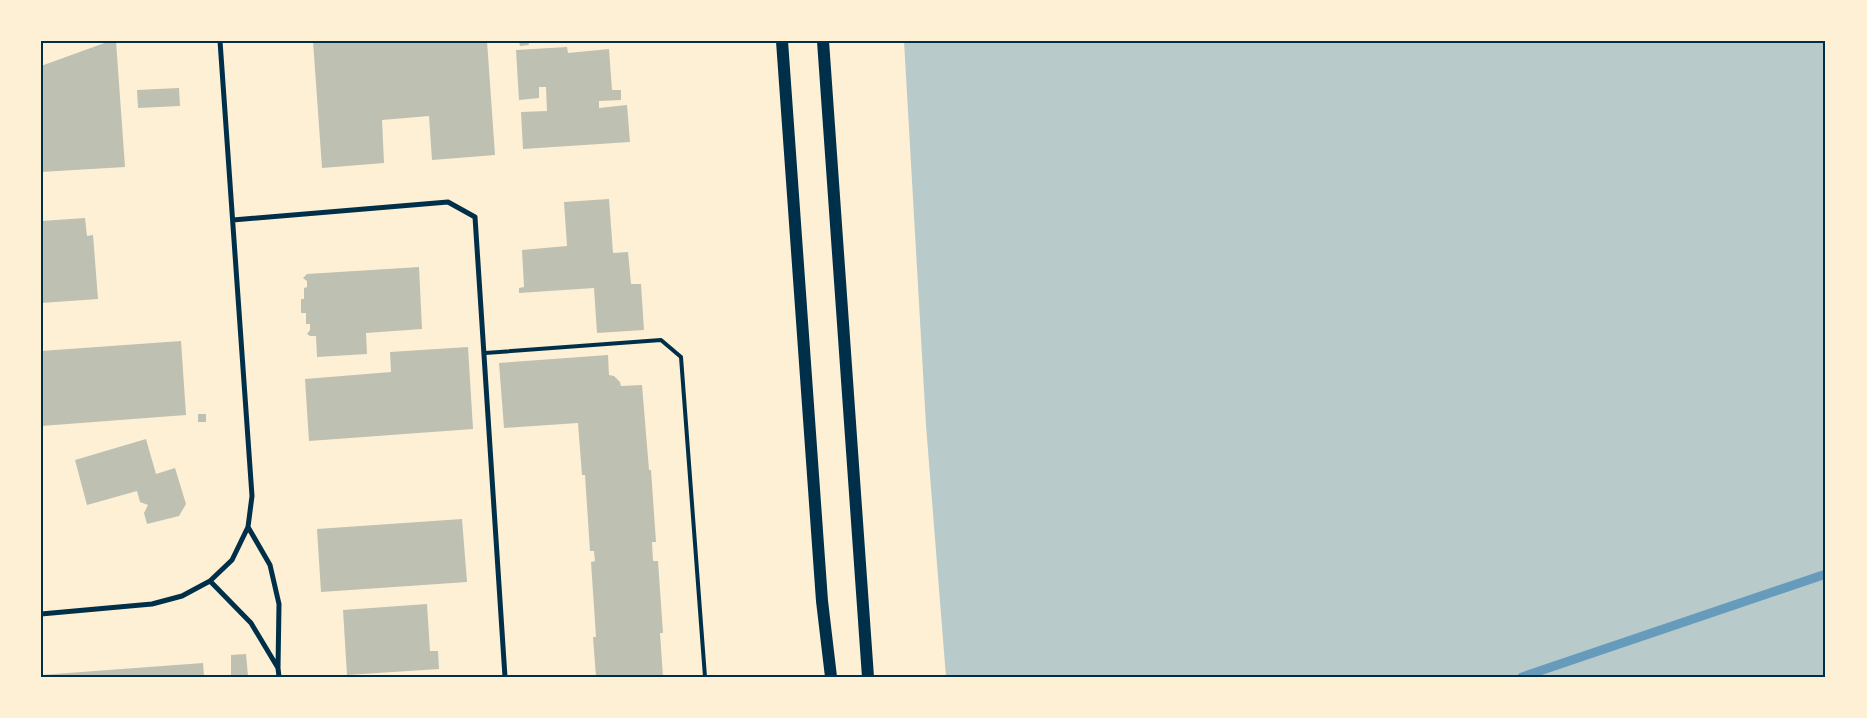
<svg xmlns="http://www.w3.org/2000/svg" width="1867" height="718" viewBox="0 0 1867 718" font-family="'Noto Sans',sans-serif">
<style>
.green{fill:#b9caca}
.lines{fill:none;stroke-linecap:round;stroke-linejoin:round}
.stream{stroke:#669bbc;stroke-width:9}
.building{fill:#bec0b2}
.service{stroke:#003049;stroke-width:4}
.minor{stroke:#003049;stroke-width:5}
.primary{stroke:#003049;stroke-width:12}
.neatline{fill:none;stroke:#003049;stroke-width:2}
</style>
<rect width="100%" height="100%" fill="#fdf0d5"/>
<!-- green -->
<path class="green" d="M904 41H1826V677H946L926 425Z"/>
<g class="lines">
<!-- stream -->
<path class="stream" d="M1522 677 1826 574"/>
</g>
<!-- building -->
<path class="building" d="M110 41H116L125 167 41 172V66Z
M313 41H487L495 155 432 160 429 116 382 120 384 163 322 168Z
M519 41H528L529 45 520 46Z
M567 47 568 53 609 49 612 90H621V100L599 101V108L627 105 630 142 523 149 521 112 547 111 546 87H539V98L519 100 516 50Z
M179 88 180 106 138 108 137 90Z
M609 199 613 253 628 252 631 284H641L644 330 597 333 594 288 519 293V288L524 287 522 250 567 246 564 202Z
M85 218 87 236 93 235 98 299 41 303V221Z
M419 267 422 329 366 333 367 354 317 357 316 336H310L307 334 310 330V324H306V313H301V299H304V288L307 287V281L303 278 307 274Z
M181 341 186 415 41 426V351Z
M468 347 473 429 309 441 305 379 391 372 390 352Z
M608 355 609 375 614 376 620 382 621 386 642 385 649 470H651L656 542H652L653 561H658L663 633H660L663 677H596L593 637H596L591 562 595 561 594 551H590L585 475H582L578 423 504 428 499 363Z
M198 414H206V422H198Z
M146 439 156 474 175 468 186 504 179 516 147 524 144 513 148 505 140 502 137 491 87 505 75 460Z
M462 519 467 582 321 592 317 529Z
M427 604 430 651H438L439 669 347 675 343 610Z
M246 654 248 676 231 677V655Z
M203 663 204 677H41V675Z"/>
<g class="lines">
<!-- service -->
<path class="service" d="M485 353 661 340 681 357 705 677"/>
<!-- minor -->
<path class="minor" d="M233 220 448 202 475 217 505 677
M210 581 251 623 278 668 279 604 270 565 248 527
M41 614 152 604 182 596 210 581 232 560 248 527 252 496 220 41
M278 668 279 677"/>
<!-- primary -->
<path class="primary" d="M782 41 822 601 831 677
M823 41 868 677"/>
</g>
<!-- border -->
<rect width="1867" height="718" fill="none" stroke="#fdf0d5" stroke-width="85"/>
<rect x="42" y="42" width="1782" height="634" class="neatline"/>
</svg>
